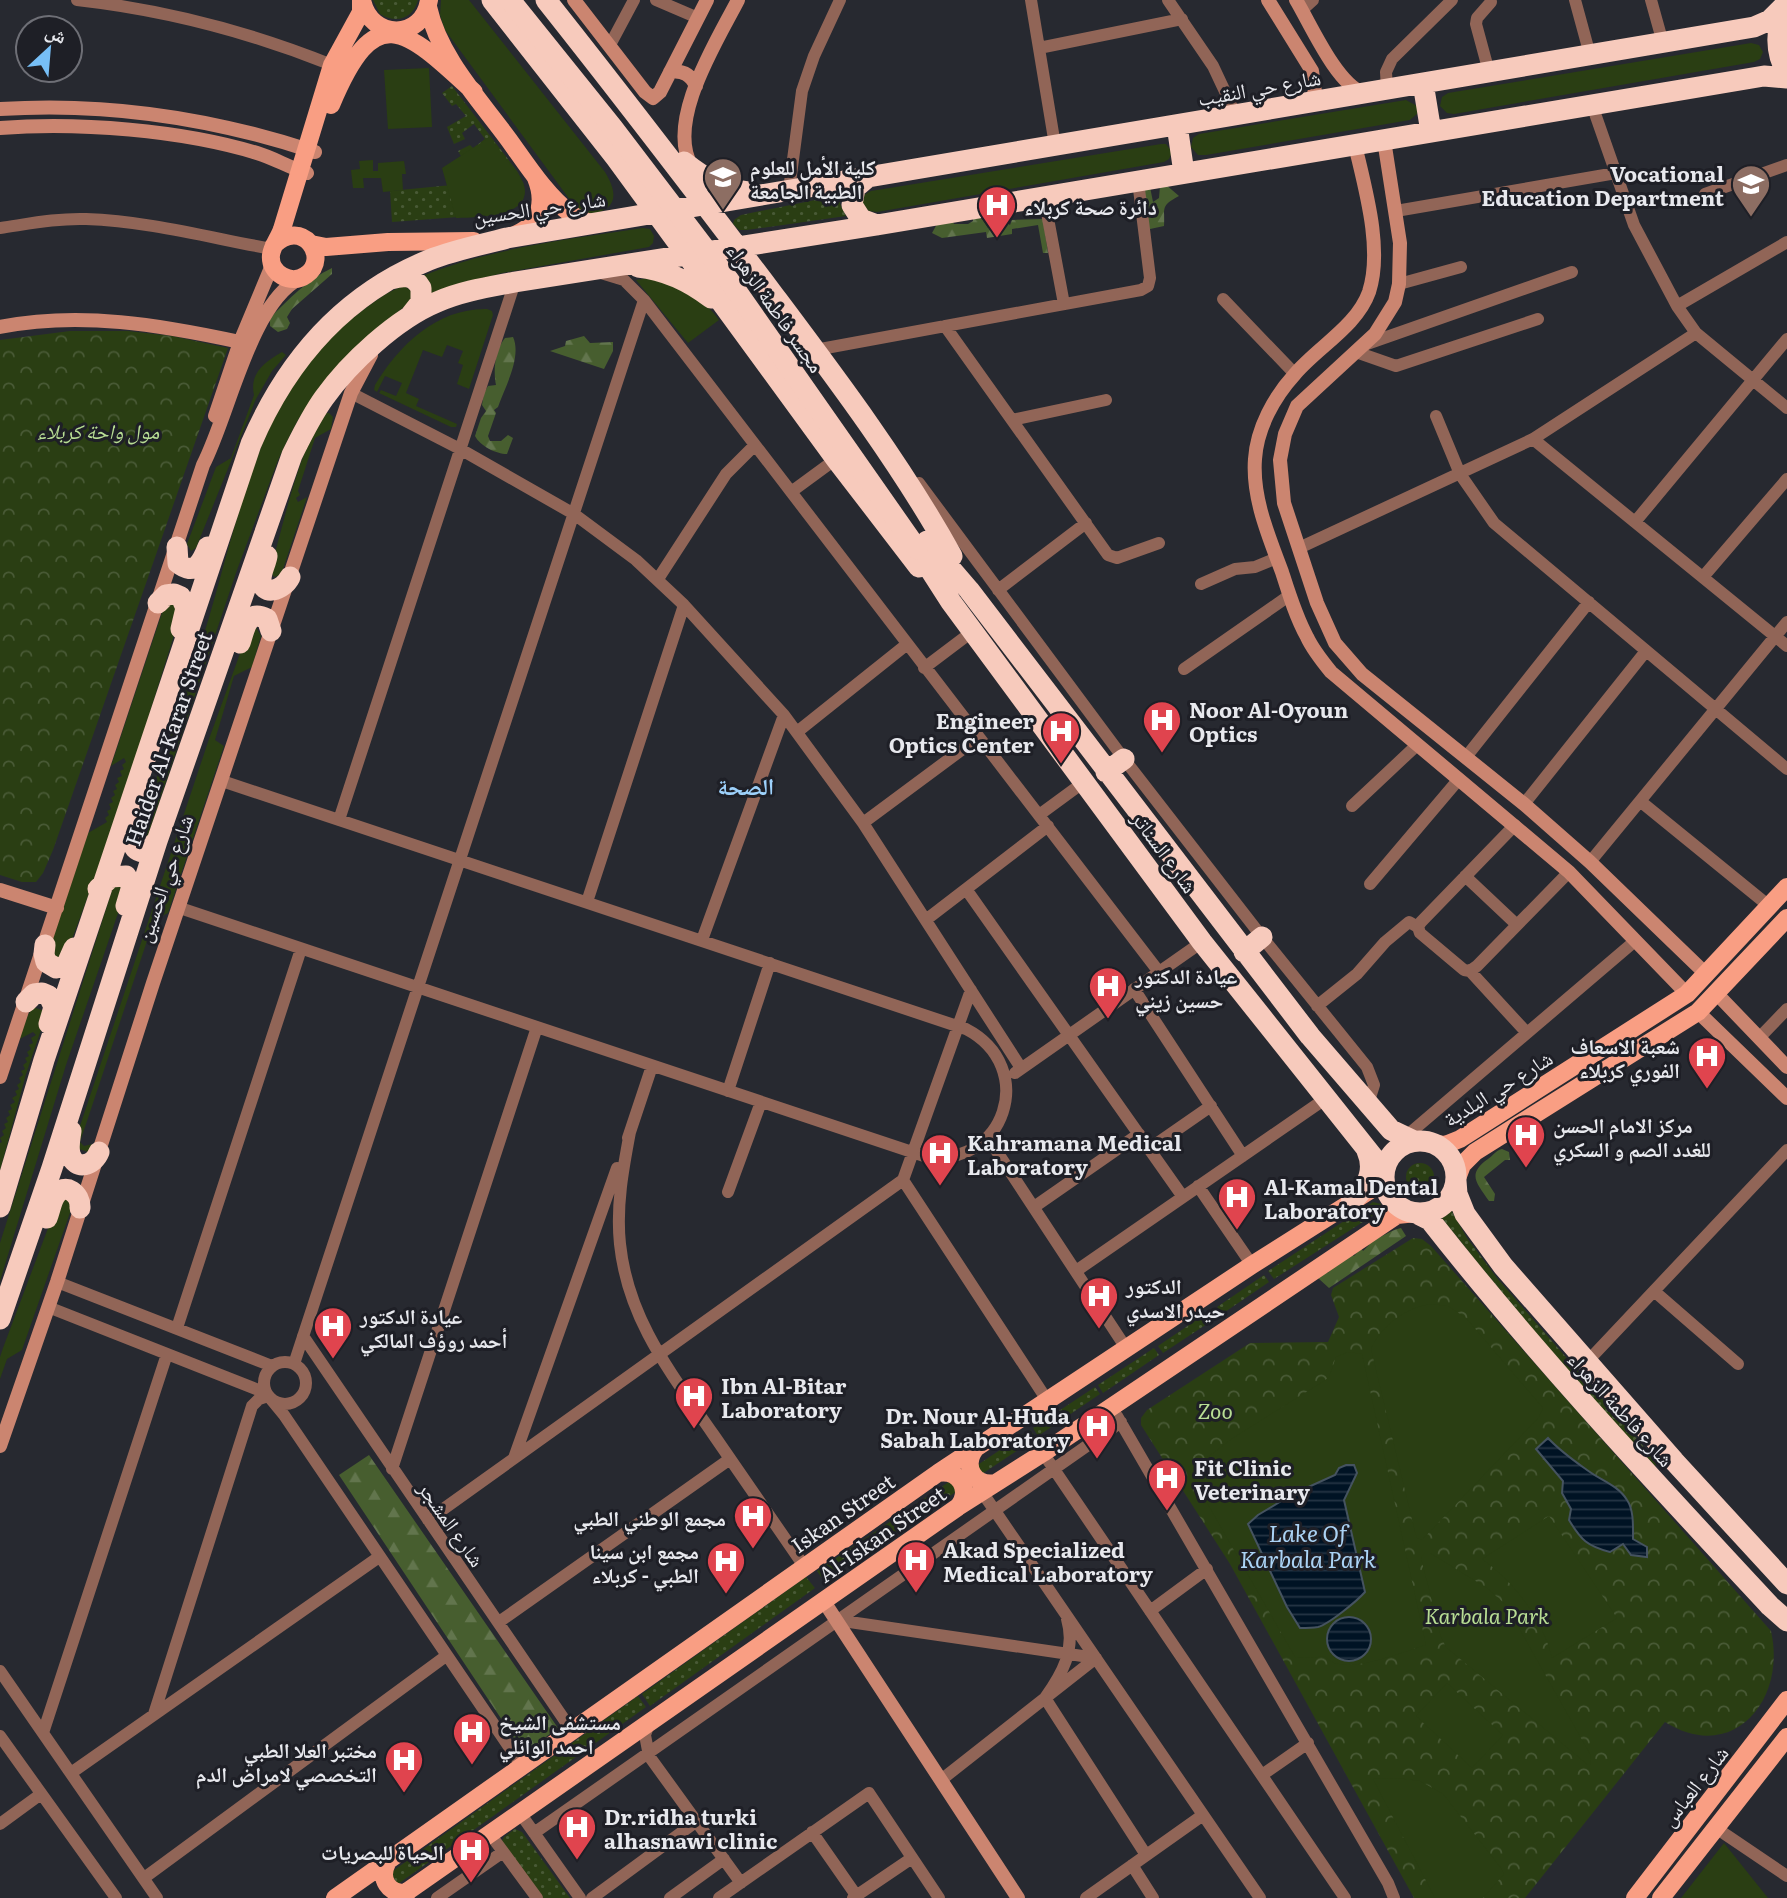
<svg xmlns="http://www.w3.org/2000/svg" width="1787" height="1898" viewBox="0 0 1787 1898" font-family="Literata,'Noto Naskh Arabic',serif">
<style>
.grass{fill:url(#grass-dots)}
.forest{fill:url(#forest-firs)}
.park{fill:url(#park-crowns)}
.garden{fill:#2a3e13}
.water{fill:url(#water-rules);stroke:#455360;stroke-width:2}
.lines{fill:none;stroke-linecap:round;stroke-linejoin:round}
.street{stroke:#916557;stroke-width:12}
.secondary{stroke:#cb8570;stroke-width:14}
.primary{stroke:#f99e83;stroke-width:18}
.highway{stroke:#f7cabc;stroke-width:21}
.highway-bridge{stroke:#f7cabc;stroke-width:21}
.labels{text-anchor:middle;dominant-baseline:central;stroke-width:6;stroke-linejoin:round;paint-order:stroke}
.street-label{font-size:21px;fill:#e7e8ed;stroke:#1e1f26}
.poi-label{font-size:21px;font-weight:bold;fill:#e7e8ed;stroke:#1e1f26;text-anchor:start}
.park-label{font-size:21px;font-style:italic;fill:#b8de94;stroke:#1e1f26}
.neighbourhood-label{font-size:23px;font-weight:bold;fill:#9dd1fb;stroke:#1e1f26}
.water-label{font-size:23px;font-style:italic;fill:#abd3f5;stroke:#1e1f26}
</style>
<defs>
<pattern id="grass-dots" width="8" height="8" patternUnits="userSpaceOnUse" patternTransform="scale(1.75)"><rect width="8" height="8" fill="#2a3e13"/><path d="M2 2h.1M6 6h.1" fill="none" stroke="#495a36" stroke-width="1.8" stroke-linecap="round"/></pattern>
<pattern id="forest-firs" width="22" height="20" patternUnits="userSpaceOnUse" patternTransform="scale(1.75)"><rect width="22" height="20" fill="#475e2f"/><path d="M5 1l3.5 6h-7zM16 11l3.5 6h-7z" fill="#62754d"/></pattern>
<pattern id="park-crowns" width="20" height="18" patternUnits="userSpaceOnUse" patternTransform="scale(1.75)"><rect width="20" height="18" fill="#2a3e13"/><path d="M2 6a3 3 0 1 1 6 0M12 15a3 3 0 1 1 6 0" fill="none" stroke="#495a36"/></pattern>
<pattern id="water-rules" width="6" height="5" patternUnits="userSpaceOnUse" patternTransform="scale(1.75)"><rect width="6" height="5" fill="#001324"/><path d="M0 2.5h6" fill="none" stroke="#253544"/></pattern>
</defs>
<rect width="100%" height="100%" fill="#272930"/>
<!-- grass -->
<path class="grass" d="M373 0H418C413 19 396 24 380 14Z
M452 86 517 171C531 194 526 206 499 214L392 222 390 191 462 184 466 165 458 151 470 145 473 148 485 139 474 124 462 133 465 139 454 144 447 127 466 116 456 104 452 106 442 93Z
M840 195V204L846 216 747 230H739L733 224 734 220 741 215Z
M1406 1177a14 14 0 1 1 28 0a14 14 0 1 1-28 0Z
M1373 1202 1381 1204 1380 1211 1274 1279 1268 1271Z
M1451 1210 1467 1238 1497 1278 1658 1463 1655 1466C1580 1386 1509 1303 1441 1217L1447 1215Z
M1264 1275 1269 1282 1222 1314 1217 1307Z
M1214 1308 1219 1316 1163 1353 1158 1346Z
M1154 1348 1159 1355 1103 1393 1098 1385Z
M1095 1387 1100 1394 1038 1436 1033 1428Z
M1030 1430 1036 1438 982 1474 976 1466Z
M959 1475 966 1485 824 1581 817 1571Z
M806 1577 815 1588 650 1706 642 1694Z
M638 1696 646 1707 398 1884 390 1873Z
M515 1829 522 1832 570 1898H542L502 1841 504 1837Z"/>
<!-- forest -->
<path class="forest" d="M1149 182 1153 202 1159 198 1160 186 1165 184 1179 196C1160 206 1165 208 1164 226L1150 229 1146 226 1141 184Z
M973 216 982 219 988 228 992 222H1006L1010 225 1012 220 1043 219 1048 253H1043L1038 225 1012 229V234L987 238 986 232 942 238 932 233 937 224 951 219 954 224H968L973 221Z
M332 268V274L292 309 287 317 290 323 287 329 278 332 270 326V318C290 298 307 280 332 268Z
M584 336 590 343 613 342V351L604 369 550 351 565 346 566 341Z
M513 337C522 357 505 387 498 407L494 410 496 413 488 436 490 441H501L508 435 513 438 507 454C496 454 480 446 475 436L481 418 486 411 482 405 484 393 488 386 496 385C493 370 495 350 505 338Z
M1502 1149 1509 1152 1510 1160H1505L1484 1177 1495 1194 1494 1201H1489C1476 1182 1467 1174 1488 1159 1494 1155 1495 1151 1502 1149Z
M1401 1228 1406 1236 1329 1288 1318 1278 1325 1271 1328 1273 1331 1265H1338L1339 1262 1350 1253 1354 1256 1361 1248 1363 1251 1369 1245 1368 1242C1380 1239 1388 1231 1401 1228Z
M369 1455 558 1728 524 1753 339 1475Z"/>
<!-- park -->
<path class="park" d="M70 331H128L172 336 228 348 53 850 43 873 36 882H22L0 875V340Z
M1413 1238 1422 1239 1431 1246 1771 1631C1787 1702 1731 1764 1665 1722L1525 1898H1414L1230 1564 1141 1425V1418L1147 1410 1250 1343 1328 1342 1339 1317 1331 1295 1333 1288Z"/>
<!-- garden -->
<path class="garden" d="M441 0H469L605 172C619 195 617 210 588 215L573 204 445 30 440 15Z
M1751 43 1759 45 1763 52 1760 59 1754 62 1454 114 1447 113 1440 106 1442 97 1448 93Z
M429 68 432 127 388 129 384 70Z
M1406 100 1417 106V114L1410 120 1206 155H1198L1191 147 1193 138 1199 134Z
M490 137 523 182C536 218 477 217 456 218L442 168Z
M1161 144H1166L1172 152 1169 159 1164 162 877 212 869 211 862 204 864 195 871 191Z
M373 160V171H378V163L404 161 406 174H402L403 190 383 192 381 178H363L364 188H353L351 170 360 169 359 161Z
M643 228 650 229 654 236 653 243 649 247 502 273 429 294 431 284 422 276C493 248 568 239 643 228Z
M648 278C674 284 703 297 719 320L688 343 636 280Z
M404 286 413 292 410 302 371 334 299 418 289 437 278 460 237 570 146 841 137 834C160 769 182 703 203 637 239 524 256 388 359 313 373 303 387 291 404 286Z
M487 309 492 311 493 315 469 389 457 384 463 365 458 363 463 351 447 345 442 357 423 350 406 393 419 399 416 406 457 424 456 427H451L379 393 381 390 396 396 402 383 385 376 377 392 374 390 375 385C399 345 437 308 487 309Z
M282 352 286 355 272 371 256 399 196 548 191 551 187 544 216 467 231 458 254 395C249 373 265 362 282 352Z
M324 413H329L333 417 331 429 315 438 298 491 300 495 296 498 298 502 307 497 281 575 274 577 270 571C284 523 298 453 324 413Z
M174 604 180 616 115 824 66 955 57 961 49 949 88 833 107 822 105 818 109 815 107 811 111 809 109 804 113 802 111 798 115 795 113 791 117 789 115 785 119 782 117 778 122 776 120 771 124 769 122 765 126 762 124 758 111 766 163 610 167 606Z
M250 626 256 627 261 636 252 667 234 676 215 740 224 746 168 913 154 920 80 1142 84 1146 92 1144 88 1152 73 1147 209 739Z
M119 884 126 890 66 1065 0 1281V1243L113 887Z
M33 1007 42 1010 44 1021 26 1074 0 1171V1143L2 1142 0 1138 4 1135 2 1131 6 1128 4 1124 8 1122 6 1118 10 1115 8 1111 12 1109 10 1105 15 1102 12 1098 17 1095 15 1091 19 1089 17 1085 21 1082 19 1078 23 1075 21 1071 25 1069 23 1065 27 1062 25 1058 29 1056 27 1052 31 1049 29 1045 33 1043 31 1038 36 1035 33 1032 18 1040 28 1015Z
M67 1199 72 1207 22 1350 7 1359 0 1379V1357L3 1348 56 1207 61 1200Z
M1431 1304 1448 1306 1466 1318 1543 1408 1539 1417 1422 1540 1417 1538 1415 1532 1371 1349C1382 1325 1405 1308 1431 1304Z
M1348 1352 1362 1354 1426 1645C1403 1652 1361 1669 1339 1664 1332 1663 1329 1660 1325 1656L1311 1658 1295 1657 1190 1473 1192 1469 1233 1438 1324 1381 1329 1377 1336 1357Z
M1549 1516 1617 1618 1552 1658C1543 1619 1514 1582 1482 1559Z
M1425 1553H1430L1487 1588 1506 1605 1590 1754 1591 1765H1588L1446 1647 1441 1637 1422 1562 1421 1557Z
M1447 1683 1503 1735 1472 1768 1416 1716Z
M1397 1778 1420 1781 1443 1794 1501 1868 1504 1874 1483 1898H1435L1373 1779Z
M1724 1843 1768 1898H1681Z"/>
<!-- water -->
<path class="water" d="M1548 1438C1560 1451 1573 1460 1587 1470 1600 1480 1618 1485 1627 1500 1634 1510 1633 1527 1633 1539L1647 1547V1557L1631 1555 1623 1544 1610 1552C1587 1546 1581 1540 1569 1520L1571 1509 1562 1493 1563 1481 1536 1449Z
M1346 1465H1354L1357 1473 1344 1500 1365 1592C1357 1601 1329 1624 1318 1627 1312 1628 1306 1628 1300 1628L1287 1607 1248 1524 1258 1515 1293 1494 1335 1475 1339 1468Z
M1327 1639a22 22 0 1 1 44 0a22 22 0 1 1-44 0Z"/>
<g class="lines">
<!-- street -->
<path class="street" d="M77 0C166 10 250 32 332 65
M656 0 698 18
M1031 0 1055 145
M1168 0 1213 66 1236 115
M1575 0 1590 55
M1651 0 1663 43
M1302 10 1313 0
M610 45 634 0
M1039 48 1182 19
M1489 72 1476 24 1477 18 1491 2
M1387 89 1386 72 1392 59 1452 0
M1592 105 1634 225 1677 306 1696 333 1787 408
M789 190 802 91 814 56 840 0
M1705 194 1787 165
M1044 197 1064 304
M1396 211 1616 173
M0 228C28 224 57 218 86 219 148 221 211 238 272 249
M601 273 624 280 644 300 1159 972
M1399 284 1461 267
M1223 299 1295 374
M1677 306 1787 242
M945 326 1108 555 1117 558 1159 543
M1364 345 1572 272
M815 350 1141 290 1148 286 1150 278 1138 181
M1356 352 1396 366 1538 319
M351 393 460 449 574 514 636 560 684 605 784 715 863 823 1021 1068
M1436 416 1460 474 1494 523 1787 769
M1012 420 1106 400
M1533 439 1787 646
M919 483 1124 759 1262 937 1367 1067 1374 1085 1368 1104
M791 492 836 459
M1635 522 1787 339
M1299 548 1533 439 1696 333
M1703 577 1787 479
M658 579 726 474 755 445
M1201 584 1235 569 1255 567 1277 558
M998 590 1086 523
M924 668 973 631
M1184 669 1290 595
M797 732 906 645
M1466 757 1589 602
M1640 801 1769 906
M1524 804 1646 651
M1352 806 1417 745
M1039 815 1084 782
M339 820 515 282
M863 823 979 737
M1515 825 1421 922 1418 927 1420 933 1464 970 1470 971 1477 966 1569 872
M1590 862 1787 622
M1465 876 1517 925
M1370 884 1459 779
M966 889 1183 1197
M587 902 684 605
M180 908 924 1156C1005 1170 1039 1067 966 1029L222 781
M927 919 1048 826
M702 940 784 715
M1470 971 1527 1033
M1134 989 1243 1156
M1317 1006 1357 974 1385 942 1409 922 1418 927
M1760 1037 1787 1009
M1015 1073 1202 942
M728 1091 770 963
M630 1132C623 1169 616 1206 620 1244 628 1320 671 1373 713 1434 743 1478 774 1522 804 1566
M628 1138 652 1066
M988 1138 1126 1348
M1404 1138 1635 941
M1149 1149 1211 1106
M903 1180 1047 1400
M1198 1186 1252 1265
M728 1192 761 1102
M1034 1207 1139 1134
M1076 1271 1325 1099
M57 1282 272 1366
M1654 1291 1738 1364
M48 1307 266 1393
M177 1328 301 949
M303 1336 572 1731
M264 1383a21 21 0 1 1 42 0a21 21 0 1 1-42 0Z
M1586 1363 1787 1150
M294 1364 644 300
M270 1398 284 1415 522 1766
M1117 1416 1388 1883 1394 1898
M1043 1453 1345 1898
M514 1458 617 1168
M392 1469 537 1027
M982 1492 1260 1898
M428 1520 903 1180 971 990
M1150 1611 1207 1569
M1067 1619C1076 1650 1062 1674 1045 1698L1146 1855
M836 1620 1096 1658
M499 1622 730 1459
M0 1671 157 1898
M154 1714 252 1406 259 1399 268 1396
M649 1723 645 1735 649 1756 741 1883
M43 1733 167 1354
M0 1736 116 1898
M71 1773 379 1557
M1262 1775 1308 1743
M941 1780 1096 1658
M520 1813 580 1898
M0 1824 41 1794
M1716 1828 1787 1876
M812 1832 858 1898
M534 1833 1121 1422
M490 1834 537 1898
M1132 1865 1153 1898
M144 1878 446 1656
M437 1898 503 1852
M592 1898 697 1821
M670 1898 724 1859
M719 1898 869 1793 939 1898
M853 1898 912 1858
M1086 1898 1203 1815"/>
<!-- secondary -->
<path class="secondary" d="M574 0 645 92 653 98 660 92 707 0
M1268 0 1312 71 1315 92 1310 102
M1296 0C1311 25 1336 83 1363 93
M670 72C683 70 691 75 696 86
M0 109C108 102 212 118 315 152
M0 128C79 122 181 130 257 153 274 158 290 168 307 173
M1384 140 1400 243 1399 284 1395 302 1375 334 1297 406 1285 434 1280 460 1284 503 1317 603 1335 643 1362 674 1524 804 1590 862 1707 975
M1355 145C1365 188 1383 249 1369 292 1357 326 1318 347 1295 374 1274 397 1257 428 1255 459 1252 498 1269 537 1282 572 1289 594 1296 617 1307 637 1313 650 1322 661 1331 672L1569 872 1687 994
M692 167C665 122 717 41 738 0
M0 327C80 311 161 325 240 342
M215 416 240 342 270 270 271 261
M0 890 57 908
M1717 994 1787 1067
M1698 1012 1787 1098
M0 1077 203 465C229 415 250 304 300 278
M0 1446 57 1282 153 983 351 393 371 355
M823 1600 1018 1898"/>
<!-- primary -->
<path class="primary" d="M362 0C370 40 423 41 429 0
M428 7C439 57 479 99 509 140 527 165 546 195 571 214 579 220 586 223 596 223
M331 105C375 0 403 26 474 92
M515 235C540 224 546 203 536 178
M311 244 326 247 388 242 474 241
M274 245C302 217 331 258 306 275 291 286 269 273 271 255 272 246 279 238 282 229L332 65 361 12V0
M1435 1144 1445 1145 1460 1139 1687 994 1787 887
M1456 1181 1462 1165 1475 1152 1698 1012 1787 918
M975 1449C962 1467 975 1487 996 1483
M938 1473C959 1469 972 1490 958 1507
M387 1863C379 1879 388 1894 407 1893
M335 1898 938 1473 1252 1265 1380 1184 1384 1178
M398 1898 958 1507 1043 1453 1397 1215 1416 1213
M1635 1898 1787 1700
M1661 1898 1787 1737"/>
<!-- highway -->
<path class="highway" d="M492 0 616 158 836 459 919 567
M546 0C623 97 698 195 773 294 836 378 901 464 952 556
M1786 6C1776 27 1774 52 1787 72
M1423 83 1431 132
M1177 125 1184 173
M684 162C704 178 723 189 748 192
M868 177 855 188 852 205 861 219 877 225
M638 267C666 270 689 281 711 298
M391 279C404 275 414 275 421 288V302L410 316
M927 541 969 590 1310 1036 1391 1130 1414 1141
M177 547 178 563C195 577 202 562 208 547
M917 549 951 602 1202 942 1381 1167 1384 1175
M267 556C266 563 261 572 261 579 262 597 283 591 290 577
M158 603 166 595 174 594 181 597 186 608 181 629
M240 643C245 628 247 609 267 619L271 631
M1106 772 1124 759
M140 818C135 831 125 850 144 852L157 841
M98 889 111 877 126 876 132 886 126 906
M45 945 44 954 46 962 56 968 66 966 74 948
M1244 952 1262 937
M26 1002 34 994 42 993 49 996 54 1007 49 1024
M71 1131C70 1138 68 1146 70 1154 76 1172 94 1165 99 1152
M1384 1177a36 36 0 1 1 72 0a36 36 0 1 1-72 0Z
M1456 1181 1457 1194 1465 1214 1503 1266 1674 1461 1787 1584
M1351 1202C1366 1189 1376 1171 1367 1151
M0 1207 44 1060 251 444C287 360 343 295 429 260 454 250 481 245 507 238L1754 27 1770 20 1787 3
M1416 1213 1430 1220C1536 1355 1653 1480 1770 1606L1787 1621
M47 1218C50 1211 51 1202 55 1196 65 1181 81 1194 80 1208
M0 1319 52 1168 157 841 292 455C302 435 311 416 324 398 349 363 396 319 437 302 462 291 489 287 515 282L877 225 1764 76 1787 78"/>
<!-- highway-bridge -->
<path class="highway-bridge" d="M510 0 613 128 728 279 917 549"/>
</g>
<!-- icons -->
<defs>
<g id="university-pin" transform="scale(2.0125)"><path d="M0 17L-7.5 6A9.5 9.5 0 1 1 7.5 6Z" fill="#8d6e63" stroke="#1e1f26"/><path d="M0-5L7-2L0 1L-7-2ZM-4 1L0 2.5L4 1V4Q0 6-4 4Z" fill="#fff"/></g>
<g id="hospital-pin" transform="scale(2.0125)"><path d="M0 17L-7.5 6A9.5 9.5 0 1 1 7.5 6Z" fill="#e0444e" stroke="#1e1f26"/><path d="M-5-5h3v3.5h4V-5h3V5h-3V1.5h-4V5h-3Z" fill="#fff"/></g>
</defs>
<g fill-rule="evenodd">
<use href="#university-pin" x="723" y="177"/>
<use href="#university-pin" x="1751" y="184"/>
<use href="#hospital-pin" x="997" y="205"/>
<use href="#hospital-pin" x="1162" y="720"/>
<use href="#hospital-pin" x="1061" y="731"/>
<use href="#hospital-pin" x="1108" y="986"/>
<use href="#hospital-pin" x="1707" y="1056"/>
<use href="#hospital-pin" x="1526" y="1135"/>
<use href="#hospital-pin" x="940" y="1153"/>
<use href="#hospital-pin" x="1237" y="1197"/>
<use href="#hospital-pin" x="1099" y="1296"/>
<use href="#hospital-pin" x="333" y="1326"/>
<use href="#hospital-pin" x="694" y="1396"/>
<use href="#hospital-pin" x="1097" y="1426"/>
<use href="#hospital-pin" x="1167" y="1478"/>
<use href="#hospital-pin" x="753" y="1516"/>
<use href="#hospital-pin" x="916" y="1560"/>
<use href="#hospital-pin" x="726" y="1561"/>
<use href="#hospital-pin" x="472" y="1732"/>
<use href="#hospital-pin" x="404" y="1760"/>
<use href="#hospital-pin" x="577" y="1827"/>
<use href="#hospital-pin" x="471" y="1850"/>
</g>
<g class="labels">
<!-- street labels -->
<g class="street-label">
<text transform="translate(1259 86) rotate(-10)">شارع حي النقيب</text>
<text transform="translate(539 206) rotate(-8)">شارع حي الحسين</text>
<text transform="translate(777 307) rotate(55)">مجسر فاطمة الزهراء</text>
<text transform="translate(167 738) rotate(-71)">Haider Al-Karar Street</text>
<text transform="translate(1166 851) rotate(54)">شارع السناتر</text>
<text transform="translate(163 878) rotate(-71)">شارع حي الحسين</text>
<text transform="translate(1497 1087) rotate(-32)">شارع حي البلدية</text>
<text transform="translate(1622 1408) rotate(48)">شارع فاطمة الزهراء</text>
<text transform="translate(842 1512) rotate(-35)">Iskan Street</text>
<text transform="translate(453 1523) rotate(55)">شارع المشجر</text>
<text transform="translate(881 1533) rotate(-35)">Al-Iskan Street</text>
<text transform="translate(1693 1785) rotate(-52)">شارع العباس</text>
</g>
<!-- poi labels -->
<g class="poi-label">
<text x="750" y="165">كلية الأمل للعلوم<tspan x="750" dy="24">الطبية الجامعة</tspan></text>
<text x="1724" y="172" text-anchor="end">Vocational<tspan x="1724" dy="24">Education Department</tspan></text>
<text x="1024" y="205">دائرة صحة كربلاء</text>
<text x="1189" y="708">Noor Al-Oyoun<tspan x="1189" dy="24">Optics</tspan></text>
<text x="1034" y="719" text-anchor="end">Engineer<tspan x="1034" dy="24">Optics Center</tspan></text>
<text x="1135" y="974">عيادة الدكتور<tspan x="1135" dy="24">حسين زيني</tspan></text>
<text x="1680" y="1044" text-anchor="end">شعبة الاسعاف<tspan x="1680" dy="24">الفوري كربلاء</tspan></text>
<text x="1553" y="1123">مركز الامام الحسن<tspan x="1553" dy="24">للغدد الصم و السكري</tspan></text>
<text x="967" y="1141">Kahramana Medical<tspan x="967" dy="24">Laboratory</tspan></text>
<text x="1264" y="1185">Al-Kamal Dental<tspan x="1264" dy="24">Laboratory</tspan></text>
<text x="1126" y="1284">الدكتور<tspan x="1126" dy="24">حيدر الاسدي</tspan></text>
<text x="360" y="1314">عيادة الدكتور<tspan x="360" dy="24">أحمد روؤف المالكي</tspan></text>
<text x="721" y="1384">Ibn Al-Bitar<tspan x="721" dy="24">Laboratory</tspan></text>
<text x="1070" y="1414" text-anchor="end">Dr. Nour Al-Huda<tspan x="1070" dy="24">Sabah Laboratory</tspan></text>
<text x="1194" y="1466">Fit Clinic<tspan x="1194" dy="24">Veterinary</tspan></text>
<text x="726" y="1516" text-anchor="end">مجمع الوطني الطبي</text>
<text x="943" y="1548">Akad Specialized<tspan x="943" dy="24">Medical Laboratory</tspan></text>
<text x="699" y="1549" text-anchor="end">مجمع ابن سينا<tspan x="699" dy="24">الطبي - كربلاء</tspan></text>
<text x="499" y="1720">مستشفى الشيخ<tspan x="499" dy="24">احمد الوائلي</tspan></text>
<text x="377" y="1748" text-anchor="end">مختبر العلا الطبي<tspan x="377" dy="24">التخصصي لامراض الدم</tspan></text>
<text x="604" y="1815">Dr.ridha turki<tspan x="604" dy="24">alhasnawi clinic</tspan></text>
<text x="444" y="1850" text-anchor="end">الحياة للبصريات</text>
</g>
<!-- park labels -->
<g class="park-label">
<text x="98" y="429">مول واحة كربلاء</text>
<text x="1215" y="1409">Zoo</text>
<text x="1487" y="1614">Karbala Park</text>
</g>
<!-- neighbourhood labels -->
<g class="neighbourhood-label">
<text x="746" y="785">الصحة</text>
</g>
<!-- water labels -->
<g class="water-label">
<text x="1308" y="1532">Lake Of<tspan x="1308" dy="26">Karbala Park</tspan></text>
</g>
</g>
<!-- north arrow -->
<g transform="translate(49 49) rotate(26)"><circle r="33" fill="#1e1f26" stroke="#6e6f76" stroke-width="2"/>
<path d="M0-5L12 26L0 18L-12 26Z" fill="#77bff7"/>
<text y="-10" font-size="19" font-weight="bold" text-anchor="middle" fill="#e7e8ed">ش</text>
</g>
</svg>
